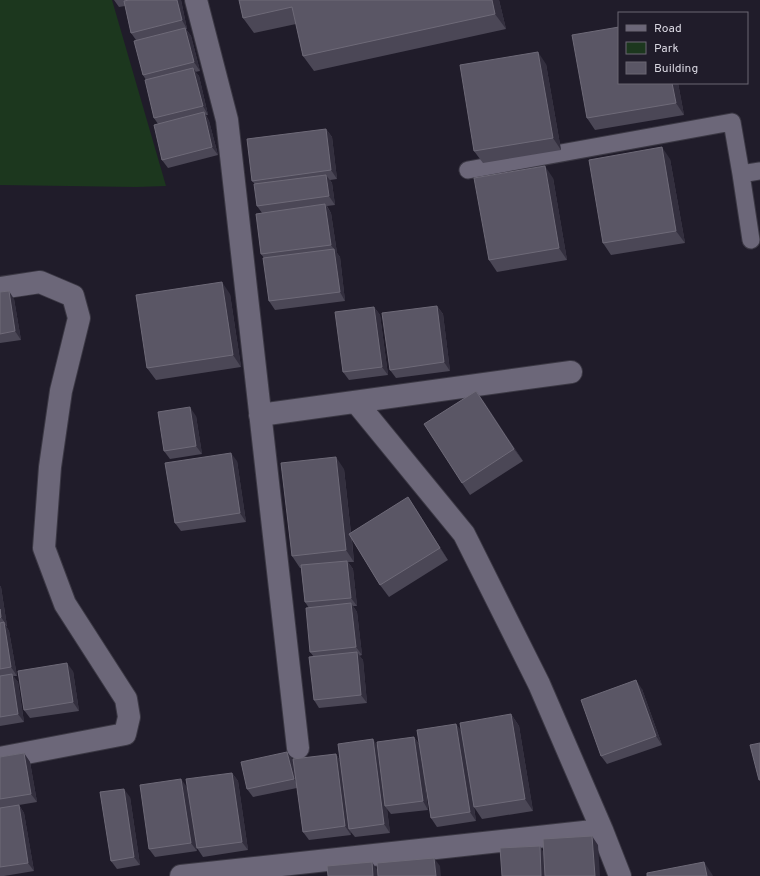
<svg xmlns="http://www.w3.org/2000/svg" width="760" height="876" viewBox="0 0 760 876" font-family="Overpass,sans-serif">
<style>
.green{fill:#1c371e}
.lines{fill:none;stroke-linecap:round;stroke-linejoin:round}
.service-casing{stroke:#3b3844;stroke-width:19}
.minor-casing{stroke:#3b3844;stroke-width:24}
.service{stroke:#6c6779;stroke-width:17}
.minor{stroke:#6c6779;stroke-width:22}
.wall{fill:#4b4756}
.shaded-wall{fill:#332f3e}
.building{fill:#5a5665;stroke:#6e6a78}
</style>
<rect width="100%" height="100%" fill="#201c2a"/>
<!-- green -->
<path class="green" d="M0 0H112L166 186 136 187 0 185Z"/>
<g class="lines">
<!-- service casing -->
<g class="service-casing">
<path id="service" d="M468 170 732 122 741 174 760 171
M741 174 751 240"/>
</g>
<!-- minor casing -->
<g class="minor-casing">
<path id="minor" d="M196 0 227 120 298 748
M0 288 40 282 73 296 79 318 61 391 50 467 44 548 65 604 126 699 129 717 125 734 0 758
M356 402 464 534 539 684 602 830 620 876
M260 415 571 372
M181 876 602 830"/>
</g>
<!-- service -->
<use href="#service" class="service"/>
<!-- minor -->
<use href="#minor" class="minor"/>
</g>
<!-- wall -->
<path class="wall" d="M114 0H181L187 29H186L191 36 200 71 195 72 199 76 208 115H206L209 121 218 155 168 168 162 160 158 124 154 118 146 80 143 75 136 40 131 33 125 6 119 7Z
M239 0H499L506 29 314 71 303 56 296 24 254 33 243 18Z
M546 64 561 150 483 163 474 151Z
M678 83 684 115 595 130 587 118Z
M326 129 332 137 337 179 330 180 332 183 335 205 327 206 331 213 337 253 340 257 345 301 275 310 269 301 264 258 261 254 262 213 257 206 255 184 252 181Z
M670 159 685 243 611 255 603 243Z
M553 178 567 260 497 272 489 260Z
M0 292 14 299 21 340 0 343Z
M230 294 241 367 156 380 147 368Z
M437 306 443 314 450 371 396 378 390 370Z
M374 307 380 315 388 375 349 380 343 372Z
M476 391 523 461 470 495 462 483Z
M196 416 202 454 170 459 164 451Z
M237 461 246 522 181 531 175 523Z
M344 469 351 533 416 509 448 560 389 597 380 585 352 539 354 562H348L353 569 357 606H353L357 612 362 655 359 656 363 660 367 703 319 708 314 700V657L310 652 309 608 305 602 301 568H300L292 556Z
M0 586 1 587 7 626H6L9 631 17 676H13L18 682 24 722 0 726Z
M73 671 79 711 30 718 24 710Z
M642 689 662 745 607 764 601 756Z
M511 714 519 726 533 811 482 819 474 807 476 821 437 827 431 818 424 773 428 810 391 814 387 809 390 833 355 837 350 831 351 835 309 840 303 832 297 788 253 797 247 789 293 760 336 754 340 761 377 745 414 737 419 744 456 724 461 731Z
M24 753 30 762 37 802 19 805 24 813 34 871 4 876H0V757Z
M232 773 238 781 248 850 203 857 197 848Z
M187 787 197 851 155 857 149 849Z
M130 797 140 865 117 869 111 861Z"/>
<!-- shaded-wall -->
<path class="shaded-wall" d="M177 0H181L187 29 182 20Z
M492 0H499L506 29 495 14Z
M185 28 191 36 200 71 194 62Z
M538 52 546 64 561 150 553 138Z
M193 68 199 76 208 115 203 106Z
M672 83H678L684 115 676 103Z
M204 112 209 121 218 155 212 147Z
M326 129 332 137 337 179 331 170Z
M662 147 670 159 685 243 676 231Z
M545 166 553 178 567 260 559 248Z
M326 175 332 183 335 205 329 196Z
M325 204 331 213 337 253 340 257 345 301 340 292 334 249 331 245Z
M222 282 230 294 241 367 233 355Z
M9 291 14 299 21 340 15 331Z
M437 306 443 314 450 371 444 362Z
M374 307 380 315 388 375 382 367Z
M476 391 485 403 523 461 514 449Z
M190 407 196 416 202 454 196 446Z
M231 453 237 461 246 522 240 513Z
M336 457 344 469 354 562 346 550Z
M408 497 416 509 448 560 440 548Z
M347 561 353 569 357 606 351 598Z
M0 586 1 587 7 626 1 617 0 609Z
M351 603 357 612 362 655 356 647Z
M4 622 9 631 17 676 11 667Z
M357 652 363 660 367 703 361 695Z
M67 663 73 671 79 711 73 702Z
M12 674 18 682 24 722 18 714Z
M636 680 642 689 662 745 656 736Z
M511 714 519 726 533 811 525 799Z
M456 724 462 732 476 821 470 812Z
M414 737 420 746 428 810 423 801Z
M373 739 379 748 385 806 387 809 390 833 384 824Z
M287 752 293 760 299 787 294 779Z
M24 753 30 762 37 802 31 794Z
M336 754 341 763 349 829 350 831 351 835 345 826Z
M232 773 238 781 248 850 242 842Z
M181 779 187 787 197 851 191 843Z
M124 789 130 797 140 865 134 857Z
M19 805 24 813 34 871 28 863Z
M592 836 598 845 600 876H595Z
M540 846 545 855 546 876H541Z
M434 858 440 866 441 876H436Z
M372 862 378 871 379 876H373Z
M704 862 712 874 713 876H707Z"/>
<!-- building -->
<path class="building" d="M129 0H177L182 20 131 33 124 1Z
M239 0H492L495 14 303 56 292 7 243 18Z
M619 27V83H672L676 103 587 118 572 35Z
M185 28 194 62 143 75 134 41Z
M538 52 553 138 474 151 460 65Z
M193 68 203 106 154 118 145 80Z
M204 112 212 147 162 160 154 125Z
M326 129 331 170 252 181 247 139Z
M662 147 676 231 603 243 589 160Z
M545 166 559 248 489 260 474 178Z
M326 175 329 196 257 206 254 184Z
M325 204 331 245 261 254 256 214Z
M334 249 340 292 269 301 263 258Z
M222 282 233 355 147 368 136 295Z
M9 291 15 331 0 334V292Z
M437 306 444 362 390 370 382 313Z
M374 307 382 367 343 372 335 312Z
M476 391 514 449 462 483 424 424Z
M190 407 196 446 164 451 158 412Z
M231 453 240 513 175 523 165 463Z
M336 457 346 550 292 556 281 463Z
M408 497 440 548 380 585 349 534Z
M347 561 351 598 305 602 301 565Z
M351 603 356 647 310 652 306 608Z
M0 609 1 617 0 618Z
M4 622 11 667 0 669V623Z
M357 652 361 695 314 700 309 657Z
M67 663 73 702 24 710 18 671Z
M12 674 18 714 0 717V676Z
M636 680 656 736 601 756 581 700Z
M511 714 525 799 474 807 460 723Z
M456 724 470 812 431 818 417 730Z
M414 737 423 801 385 806 377 742Z
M373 739 384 824 349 829 338 744Z
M760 743V780H759L750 745Z
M287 752 294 779 247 789 241 762Z
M24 753 31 794 0 799V757Z
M336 754 345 826 303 832 293 759Z
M232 773 242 842 197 848 186 779Z
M181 779 191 843 149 849 140 785Z
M124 789 134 857 111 861 100 792Z
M19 805 28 863 0 867V808Z
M592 836 595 876H545L543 839Z
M540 846 541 876H502L500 848Z
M434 858 436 876H378L377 863Z
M372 862 373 876H328L327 866Z
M704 862 707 876H647V873Z"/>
<!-- legend -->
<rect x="618" y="12" width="130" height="72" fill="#201c2a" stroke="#6a6673"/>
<rect x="626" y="25" width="20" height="6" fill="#6c6779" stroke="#6a6673"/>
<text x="654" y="32" font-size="12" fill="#d8d6e0">Road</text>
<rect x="626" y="42" width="20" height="12" fill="#1c371e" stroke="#6a6673"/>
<text x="654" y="52" font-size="12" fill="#d8d6e0">Park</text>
<rect x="626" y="62" width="20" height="12" fill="#5a5665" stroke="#6a6673"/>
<text x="654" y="72" font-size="12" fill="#d8d6e0">Building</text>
</svg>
